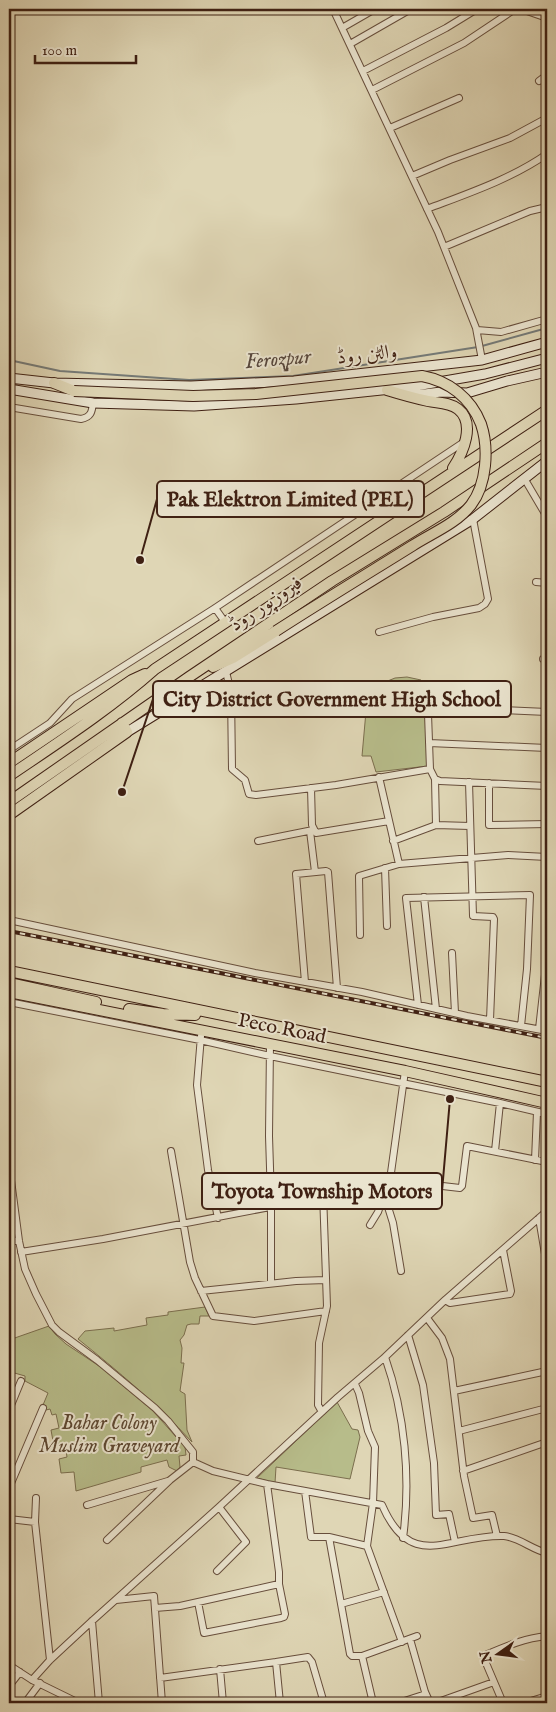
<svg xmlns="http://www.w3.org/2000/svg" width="556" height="1712" viewBox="0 0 556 1712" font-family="'IM FELL English',Amiri,serif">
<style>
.green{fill:#b7bc8a;stroke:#7b6e4e}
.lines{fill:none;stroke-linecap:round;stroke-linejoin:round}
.stream{stroke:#757a77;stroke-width:2}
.street-casing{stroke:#674e3c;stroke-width:8}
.secondary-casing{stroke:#3f2013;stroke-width:11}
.primary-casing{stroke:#3f2013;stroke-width:12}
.street{stroke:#eae4cf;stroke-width:6}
.secondary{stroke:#eae4cf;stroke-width:9}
.primary{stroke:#dfd6b5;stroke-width:10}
.rail-casing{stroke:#3f2013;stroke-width:4}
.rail{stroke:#eae4cf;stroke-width:2;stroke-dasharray:5.5;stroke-linecap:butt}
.primary-bridge-casing{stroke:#3f2013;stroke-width:12;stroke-linecap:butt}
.primary-bridge{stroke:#dfd6b5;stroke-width:10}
.labels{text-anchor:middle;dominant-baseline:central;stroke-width:4;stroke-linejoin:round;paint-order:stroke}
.street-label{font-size:20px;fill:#3f2013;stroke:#eae4cf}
.park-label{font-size:20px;font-style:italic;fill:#5d4731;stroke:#eae4cf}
.water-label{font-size:21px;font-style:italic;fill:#56463c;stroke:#eae4cf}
.leader{fill:none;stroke:#3f2013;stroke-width:2}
.callout-dot{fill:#3f2013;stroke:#eae4cf;stroke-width:2}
.callout{fill:#eae4cf;stroke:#3f2013;stroke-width:2}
.callout-label{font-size:21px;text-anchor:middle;font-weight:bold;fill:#3f2013}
</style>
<rect width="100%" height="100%" fill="#dfd6b5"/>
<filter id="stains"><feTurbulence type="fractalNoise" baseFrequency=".004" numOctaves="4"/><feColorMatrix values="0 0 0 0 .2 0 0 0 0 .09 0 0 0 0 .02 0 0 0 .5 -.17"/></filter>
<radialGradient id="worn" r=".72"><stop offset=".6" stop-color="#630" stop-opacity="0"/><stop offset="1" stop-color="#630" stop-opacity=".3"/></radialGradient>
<!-- green -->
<path class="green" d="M407 677 421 680 425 685 428 766 376 772 371 756H362L368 689 395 678Z
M205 1307 209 1316H200L199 1324H191L187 1325 184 1335 180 1340 182 1348 181 1363H184L180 1391 185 1394 187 1430 192 1442C157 1404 118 1371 78 1339L85 1331 114 1328V1331L147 1325 146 1318 168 1315V1312Z
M49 1326 55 1334 66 1344 102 1368 153 1411 185 1447 186 1455 179 1456 180 1467 177 1471 169 1467 167 1460 141 1467V1472L76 1491 74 1472 61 1473 59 1459 67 1457 65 1445 59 1446 58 1441H53L51 1430 59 1428 56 1414 52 1415 50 1409 46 1410 43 1405 48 1393 25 1381V1376L11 1372V1369L9 1368V1340Z
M337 1402 352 1429 358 1430 360 1437 350 1479 276 1467 275 1483 257 1478Z"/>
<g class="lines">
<!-- stream -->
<path class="stream" d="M482 346 547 328
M9 360 60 371 189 380 293 376 478 347"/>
<!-- street casing -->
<g class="street-casing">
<path id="street" d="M333 9 438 232 476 328 482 360
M521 9 547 18
M342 28 375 9
M350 44 411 9
M363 71 446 28 477 9
M539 81 547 75
M372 90 464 43 515 9
M390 128 459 98
M412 176 450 160 510 138 547 118
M427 209C469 193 511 179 547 154
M444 247 530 211 547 207
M477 330 501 332 547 319
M9 407 81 419C91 417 92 412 93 403
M524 478 547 517
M536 582 547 583
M545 600H547
M215 608 225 622
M379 632 433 617 479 608 485 604 488 599 473 519
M543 659H547
M226 672 231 692 232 769 245 780 249 794 256 795 336 785 430 769
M427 686 430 769 435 779 440 781 547 786
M428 707 547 712
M429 743 547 748
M9 750 50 723 72 699 215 608 464 442
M379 777 399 864
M435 779 436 825
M469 782 473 916 493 917 494 919 490 1020
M489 783V825L547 824
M311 788 312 825 316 833 389 821
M310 831 315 872
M258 841 313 830
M393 841 436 825 470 826
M385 868 387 926
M424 897 436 1009
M9 920 255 973 362 992 467 1016 547 1031
M360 935 359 876 399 864 508 855 547 857
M452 953 455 1013
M305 982 296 874 326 871 328 872 337 988
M9 1002 200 1040 270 1056 500 1103 547 1114
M418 1005 406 898 530 895 527 969 521 1026
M539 1029 547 957
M201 1036 197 1085 208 1170 218 1218
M270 1044 269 1136 271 1199V1283
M171 1151 190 1262 195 1278 213 1316 254 1321 326 1311
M495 1151 500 1103
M535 1160 537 1112
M9 1165 19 1241 25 1269 36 1294 52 1325 59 1332 97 1360 155 1408 168 1421 193 1452V1462L213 1471 267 1484 279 1572V1584L180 1606 155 1608
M390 1180 405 1071
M305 1195 378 1189H386L378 1212 370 1225
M539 1218 547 1266
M9 1241H19
M21 1252 103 1239 270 1207
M401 1271 393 1223 388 1207 386 1189 390 1180 460 1188 462 1186 467 1146 547 1162
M201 1291 296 1281 326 1280
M445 1300 450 1303 510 1294 511 1291 503 1250
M427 1318 442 1338 450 1359 464 1476 473 1518 492 1515 497 1536
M408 1335 423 1385 434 1463 436 1515 449 1514 455 1542
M385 1357C405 1414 411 1478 403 1538
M355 1384 359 1393 368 1431 375 1447 373 1503 367 1546 402 1642
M454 1391 547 1371
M9 1410 21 1381
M322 1412 318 1405 319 1343 327 1306 323 1193
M459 1431 547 1408
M463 1471 547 1442
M267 1484 382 1505C412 1574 449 1534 504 1536 518 1537 533 1550 547 1553
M9 1488 43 1408
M305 1491 311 1537H329L367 1546
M36 1498 35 1522 50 1660
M87 1505 168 1481
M9 1519 35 1522
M329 1537 350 1654 352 1656H362
M107 1540 170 1480 193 1462
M217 1571 246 1542 219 1507
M116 1600 154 1596 162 1703
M198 1602 204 1633 281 1618 284 1617 285 1614 279 1584
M341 1604 384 1592
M92 1621 99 1703
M410 1639 425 1692 430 1703
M276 1662 308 1657 312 1662 324 1703
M9 1665 32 1680 79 1703
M220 1669 223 1703
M160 1678 276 1662 280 1703
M32 1680 50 1660 92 1621 219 1507 338 1397 385 1357 445 1300 547 1211
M9 1686 20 1672
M25 1703 40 1683
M373 1703 362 1656 417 1636
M398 1703 426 1694
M435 1703 494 1682
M503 1703 483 1656C504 1647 524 1638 547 1636
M524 1703 547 1696"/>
</g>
<!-- secondary casing -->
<g class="secondary-casing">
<path id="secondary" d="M9 378 54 383 191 386 294 381 482 360 547 342
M9 389 93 403 194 406 296 399 410 387 485 374 547 358
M408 396 441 392 467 393 507 381 547 372
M127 732 473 519 547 461"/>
</g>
<!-- primary casing -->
<g class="primary-casing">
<path id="primary" d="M54 383 74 391
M387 390C400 394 414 398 428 401 438 403 449 402 458 409 476 423 463 453 453 468
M213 667 233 658 276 631
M9 763 132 680 145 674
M9 776C59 742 110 709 155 669L547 410
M9 802 189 677 332 581 444 512 547 443
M9 815 127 732 122 723
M9 971 547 1082
M9 983 96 1002
M9 992 405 1071 547 1103
M129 1009 163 1014 195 1015"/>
</g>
<!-- street -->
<use href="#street" class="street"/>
<!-- secondary -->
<use href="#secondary" class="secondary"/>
<!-- primary -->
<use href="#primary" class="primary"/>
<!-- rail casing -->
<g class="rail-casing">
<path id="rail" d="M9 931 547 1038"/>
</g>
<!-- rail -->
<use href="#rail" class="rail"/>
<!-- primary-bridge casing -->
<g class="primary-bridge-casing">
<path id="primary-bridge" d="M74 391 193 396 256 394 422 376C449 381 471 398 481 424 489 448 487 484 471 505 456 524 432 533 412 546 367 574 321 602 276 631"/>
</g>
<!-- primary-bridge -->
<use href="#primary-bridge" class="primary-bridge"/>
</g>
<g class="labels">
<!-- street labels -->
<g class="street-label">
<text transform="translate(367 355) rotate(-6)">والٹن روڈ</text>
<text transform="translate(266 604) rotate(-34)">فیروزپور روڈ</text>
<text transform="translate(282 1029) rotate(11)">Peco Road</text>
</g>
<!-- park labels -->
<g class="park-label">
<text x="109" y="1423">Bahar Colony<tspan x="109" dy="23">Muslim Graveyard</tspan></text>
</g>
<!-- water labels -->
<g class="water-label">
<text transform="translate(278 360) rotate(-5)">Ferozpur</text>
</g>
</g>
<!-- callouts -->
<path class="leader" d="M140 560L157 499M122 792L153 699M450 1099L442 1191"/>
<g class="callout-dot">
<circle cx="140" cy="560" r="5"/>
<circle cx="122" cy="792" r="5"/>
<circle cx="450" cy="1099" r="5"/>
</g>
<g class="callout">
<rect x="157" y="481" width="267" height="36" rx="5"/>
<rect x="153" y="681" width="358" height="36" rx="5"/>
<rect x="202" y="1173" width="240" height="36" rx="5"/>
</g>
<g class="callout-label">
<text x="290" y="506">Pak Elektron Limited (PEL)</text>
<text x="332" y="706">City District Government High School</text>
<text x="322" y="1198">Toyota Township Motors</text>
</g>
<!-- margin -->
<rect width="556" height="1712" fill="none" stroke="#dfd6b5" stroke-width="30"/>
<rect x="10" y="10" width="536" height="1692" fill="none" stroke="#3f2013" stroke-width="2.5"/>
<rect x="15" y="15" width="526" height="1682" fill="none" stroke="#3f2013"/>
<!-- north arrow -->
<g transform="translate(498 1654) rotate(256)" stroke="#eae4cf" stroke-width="4" paint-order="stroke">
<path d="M0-4L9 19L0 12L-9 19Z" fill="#3f2013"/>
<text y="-8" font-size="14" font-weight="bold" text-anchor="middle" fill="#3f2013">N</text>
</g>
<!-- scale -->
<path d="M35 55v8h101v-8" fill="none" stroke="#3f2013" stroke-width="2.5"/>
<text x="42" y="55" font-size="15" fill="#3f2013" stroke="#eae4cf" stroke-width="4" paint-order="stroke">100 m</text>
<rect width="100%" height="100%" filter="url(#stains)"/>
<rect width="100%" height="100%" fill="url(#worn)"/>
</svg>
